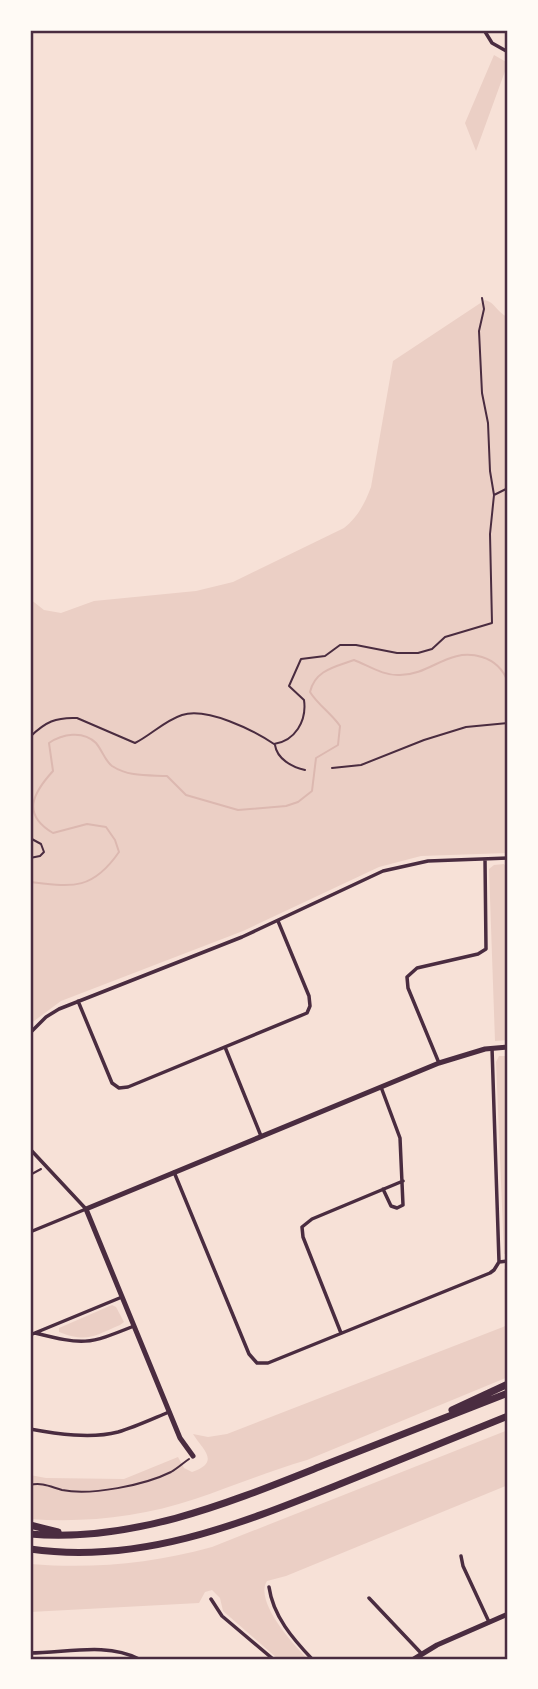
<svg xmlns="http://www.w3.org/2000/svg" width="538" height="1689" viewBox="0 0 538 1689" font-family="'Varela Round',sans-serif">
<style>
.green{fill:#ebcfc5}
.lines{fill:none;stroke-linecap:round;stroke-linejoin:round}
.stream{stroke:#dcb8b0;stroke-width:2}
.path{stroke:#4a2c40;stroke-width:2}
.minor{stroke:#4a2c40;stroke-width:3.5}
.tertiary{stroke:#4a2c40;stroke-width:5}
.motorway{stroke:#4a2c40;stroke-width:7}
.neatline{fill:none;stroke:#4a2c40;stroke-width:2.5}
</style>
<rect width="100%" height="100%" fill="#f7e1d7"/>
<!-- green -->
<path class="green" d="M494 55 508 63 476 151 465 123Z
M485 300C495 302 498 314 508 317V853L421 856 379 867 243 931 61 1001 30 1024V599L44 610 61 613 94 601 196 591 233 582 344 528C358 517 365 503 371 487L393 361Z
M504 864 507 869 508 901V1040L495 1041 489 869 494 865Z
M499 1056H508V1254H504L496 1062Z
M508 1268V1377L307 1460C269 1471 233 1486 195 1499 141 1517 86 1523 30 1519V1475L46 1478 124 1479 178 1457 184 1468 192 1472C221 1462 203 1450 193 1434L208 1437 227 1434 503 1327 505 1326 504 1269Z
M112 1305 116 1307 124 1322 120 1325C94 1336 87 1343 59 1332V1328Z
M508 1430V1485L286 1576 267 1581C254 1601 293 1645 308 1659H278L223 1611 220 1598 212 1590 205 1592 199 1603 30 1612V1564C92 1569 151 1564 212 1547Z"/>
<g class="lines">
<!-- stream -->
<path class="stream" d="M30 882C72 887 92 891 119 852L115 840 106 827 87 824 53 833C21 814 33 793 53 771L49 743C62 734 83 730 96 743 102 750 105 761 112 766 129 777 148 775 167 776L186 795 238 810 286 806 298 802 312 791 316 758 338 745 340 726C331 713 318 705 310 692 315 670 335 667 354 660 369 666 384 676 400 675 431 675 448 647 482 657 495 661 503 669 508 682"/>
<!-- path -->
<path class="path" d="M482 298 484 309 479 331 482 393 488 423 490 471 494 495
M30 737C45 722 56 717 77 718L135 743C151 735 164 721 182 715 207 707 253 730 274 744 295 741 307 721 304 700L289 686 301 659 325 656 340 645H356L397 653H418L432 649 445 637 492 623 490 534 494 495 508 488
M275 745C277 759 292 767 305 770
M332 768 361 765 424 740 466 727 508 723
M30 838 41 844 44 852 40 856 30 858
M30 1175 41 1169
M30 1485C42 1482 51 1487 62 1490 91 1496 145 1485 171 1472 178 1468 183 1463 189 1459"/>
<!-- minor -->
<path class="minor" d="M484 30 492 43 508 52
M78 1001 112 1083 119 1088 128 1087 307 1013 310 1006 309 996 278 921
M30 1033 46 1017 59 1009 242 937 383 871 428 861 508 858
M225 1047 261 1136
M492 1048 499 1262
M439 1063 408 988 407 977 417 968 478 954 486 949 485 859
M381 1087 400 1138 403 1205 397 1208 391 1206 383 1189
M30 1149 86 1209 30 1232
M174 1172 249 1354 257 1363H268L490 1273 494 1270 499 1262
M499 1262 508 1261
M35 1333C84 1345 87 1345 134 1326
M341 1333 303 1237 302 1227 312 1219 403 1181
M30 1335 122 1297
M30 1429C57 1434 91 1439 118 1432 135 1427 152 1419 169 1412
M461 1556 463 1566 489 1622
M269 1587C273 1616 293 1639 312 1659
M369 1598 421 1653
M211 1599 222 1616 273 1659
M30 1653C66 1653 106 1642 139 1659"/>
<!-- tertiary -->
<path class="tertiary" d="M193 1456 180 1438 86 1209 439 1063 485 1049 508 1047
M414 1659 437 1645 508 1614"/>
<!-- motorway -->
<path class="motorway" d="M452 1410 508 1384
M30 1525 58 1532
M30 1534C133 1543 231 1502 324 1465 385 1441 447 1417 508 1393
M30 1549C140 1565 240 1524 340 1484 396 1461 452 1439 508 1416"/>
</g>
<!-- border -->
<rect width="538" height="1689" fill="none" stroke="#fffaf5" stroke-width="63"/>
<rect x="32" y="32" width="474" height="1626" class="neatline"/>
</svg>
